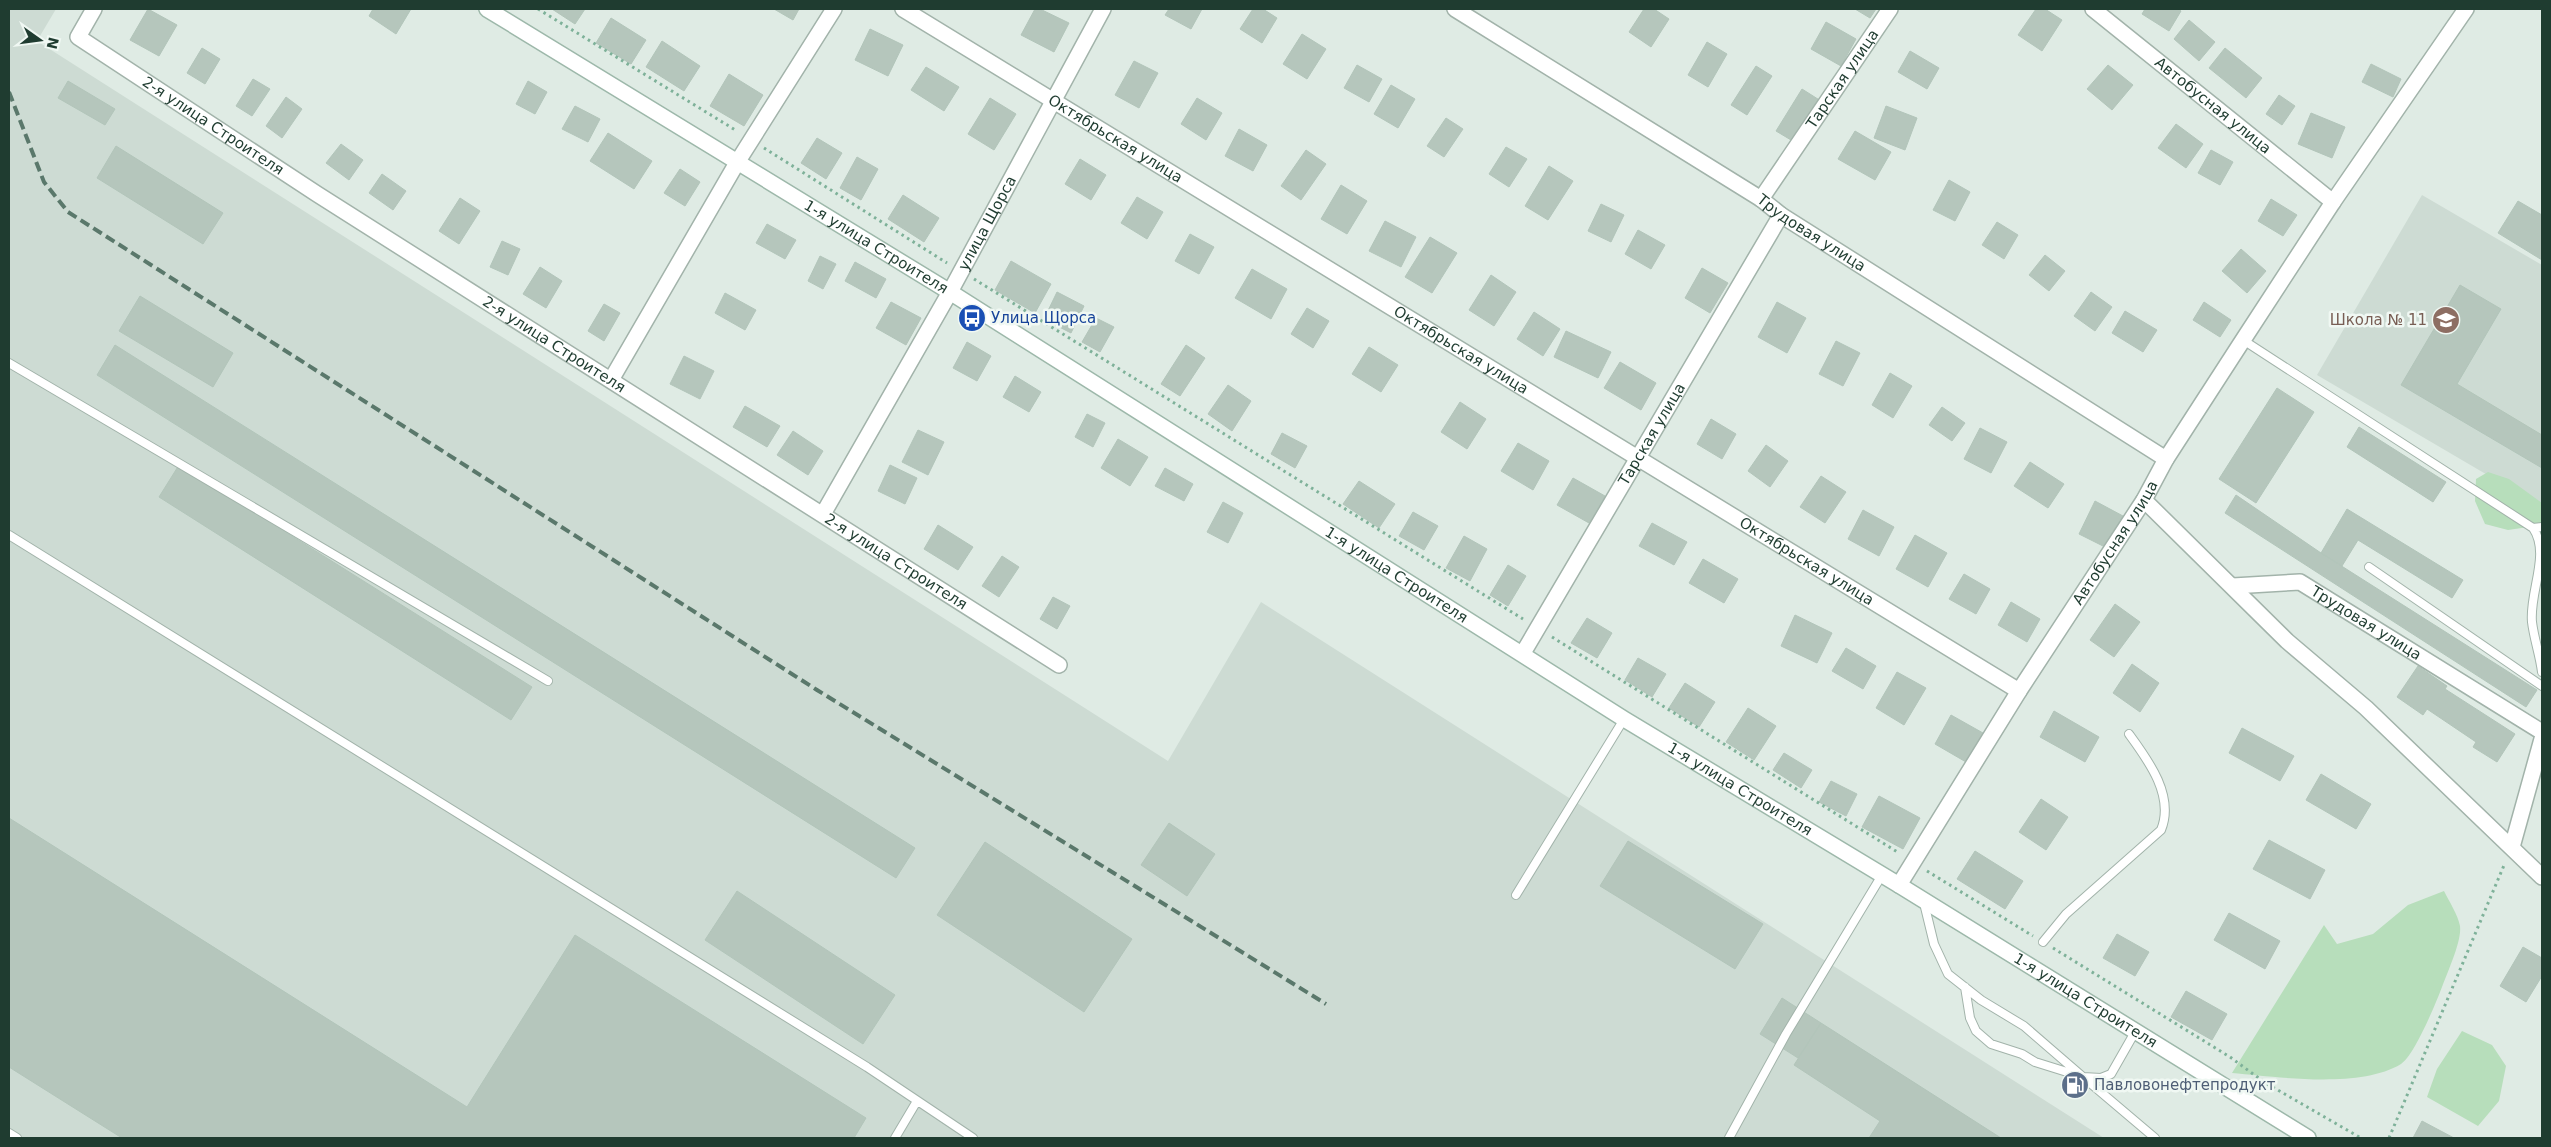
<svg xmlns="http://www.w3.org/2000/svg" width="2551" height="1147" viewBox="0 0 2551 1147" font-family="'DejaVu Sans',sans-serif">
<style>
.built{fill:#cddbd3}
.green{fill:#b7debb}
.building{fill:#b5c6bc;stroke:#b2c5ba}
.lines{fill:none;stroke-linecap:round;stroke-linejoin:round}
.lane-casing{stroke:#a2b3aa;stroke-width:10}
.street-casing{stroke:#a2b3aa;stroke-width:18}
.secondary-casing{stroke:#9db8aa;stroke-width:18}
.path{stroke:#7eb199;stroke-width:3;stroke-dasharray:2.5 4;stroke-linecap:butt}
.lane{stroke:#fff;stroke-width:8}
.street{stroke:#fff;stroke-width:15}
.secondary{stroke:#fff;stroke-width:15}
.rail{stroke:#5a786b;stroke-width:4;stroke-dasharray:10 5;stroke-linecap:butt}
.labels{text-anchor:middle;dominant-baseline:central;stroke-width:5;stroke-linejoin:round;paint-order:stroke}
.street-label{font-size:15px;fill:#1f3c30;stroke:#f0f8f3}
.transit-label{font-size:15px;fill:#164399;stroke:#f0f8f3;text-anchor:start}
.education-label{font-size:15px;fill:#785e54;stroke:#f0f8f3;text-anchor:end}
.service-label{font-size:15px;fill:#4e5e75;stroke:#f0f8f3;text-anchor:start}
</style>
<rect width="100%" height="100%" fill="#dfebe4"/>
<!-- built -->
<path class="built" d="M9 9H56L37 41 1168 761 1261 602 2104 1138H9Z
M2422 195 2542 265V507L2317 375Z"/>
<!-- green -->
<path class="green" d="M2488 472 2509 479 2542 503V525L2508 530 2485 524 2475 501 2476 479Z
M2444 891C2449 901 2458 915 2460 926 2462 941 2447 973 2442 987 2436 1003 2414 1056 2401 1064 2360 1089 2279 1077 2232 1073L2324 925 2337 944 2373 934 2408 905Z
M2462 1031 2492 1045 2506 1066 2499 1101 2478 1126 2427 1097 2437 1069Z"/>
<!-- building -->
<path class="building" d="M148 9 177 25 159 56 130 40Z
M373 9H411L396 34 369 16Z
M552 9H585L575 24Z
M774 9H799L793 20Z
M1035 9H1040L1069 23 1054 52 1021 35Z
M1169 9H1202L1191 29 1165 15Z
M1253 9H1263L1277 18 1262 43 1240 29Z
M1644 9H1654L1669 19 1651 47 1629 32Z
M1855 9H1876L1870 18Z
M2036 9H2045L2062 20 2042 51 2018 35Z
M2145 9H2178L2181 11 2169 31 2142 14Z
M611 18 646 40 631 64 596 43Z
M2189 20 2215 42 2199 61 2174 39Z
M1826 22 1856 39 1841 66 1811 49Z
M870 29 903 45 888 76 855 60Z
M1302 34 1326 49 1307 79 1283 64Z
M662 41 700 66 684 91 646 67Z
M1707 42 1727 54 1708 87 1688 75Z
M202 48 220 59 205 84 187 73Z
M2225 48 2262 78 2246 98 2209 68Z
M1910 51 1939 68 1927 89 1898 72Z
M1134 61 1158 73 1139 108 1115 95Z
M2371 64 2401 79 2393 97 2362 82Z
M1357 65 1382 79 1369 102 1344 88Z
M2108 65 2133 85 2112 110 2087 89Z
M1756 66 1772 76 1747 115 1731 105Z
M926 67 959 87 944 111 911 90Z
M729 74 763 95 744 126 710 106Z
M253 79 270 89 252 116 236 106Z
M68 81 115 109 105 125 58 98Z
M528 81 547 92 535 114 516 104Z
M1391 85 1415 99 1398 128 1374 114Z
M1802 89 1821 101 1796 143 1776 131Z
M2279 95 2295 106 2282 125 2266 114Z
M286 97 302 109 282 138 266 126Z
M990 98 1016 114 994 150 968 134Z
M1197 98 1222 113 1206 140 1181 124Z
M575 106 600 119 588 142 562 129Z
M1886 106 1917 118 1905 150 1874 138Z
M2311 113 2345 127 2332 158 2298 144Z
M1446 118 1463 129 1444 157 1427 146Z
M2176 124 2203 144 2186 168 2158 148Z
M1239 129 1267 145 1253 171 1225 156Z
M1855 131 1891 152 1875 180 1838 159Z
M608 133 652 161 634 189 590 161Z
M817 138 842 153 826 179 801 163Z
M341 144 363 160 349 180 326 163Z
M116 146 223 213 203 244 97 178Z
M1506 147 1527 159 1509 187 1489 174Z
M1306 150 1326 164 1301 200 1281 186Z
M2211 150 2233 162 2220 185 2198 173Z
M857 157 878 169 861 200 840 188Z
M1080 159 1106 175 1091 200 1065 184Z
M1549 166 1573 181 1548 220 1525 206Z
M680 169 700 182 685 206 664 193Z
M382 174 406 191 393 210 369 193Z
M1949 180 1970 192 1955 221 1933 210Z
M1341 185 1367 201 1347 234 1321 219Z
M903 195 939 218 924 242 888 219Z
M1137 197 1163 212 1147 239 1121 223Z
M460 198 480 211 459 244 439 231Z
M2271 199 2297 215 2283 236 2258 221Z
M2518 201 2542 215V260L2498 233Z
M1601 204 1624 215 1611 242 1588 231Z
M1385 221 1416 237 1401 267 1369 251Z
M1997 222 2018 235 2004 259 1982 245Z
M767 224 796 240 785 259 756 243Z
M1638 230 1665 245 1651 269 1625 254Z
M1190 234 1214 247 1199 274 1175 261Z
M1430 237 1457 253 1432 293 1405 277Z
M502 241 520 249 508 275 490 267Z
M2241 249 2266 271 2247 293 2222 271Z
M2045 255 2065 271 2049 291 2029 275Z
M820 256 836 264 823 289 808 281Z
M1011 261 1051 284 1035 313 995 290Z
M855 262 886 279 876 298 845 281Z
M540 267 562 281 546 308 523 294Z
M1702 268 1728 283 1710 313 1685 298Z
M1252 269 1287 289 1271 319 1235 298Z
M1491 275 1516 292 1494 326 1469 310Z
M2460 285 2501 309 2457 384 2542 435V468L2401 385Z
M1057 292 1084 306 1071 333 1044 319Z
M2091 292 2112 307 2095 331 2074 316Z
M725 293 756 310 745 330 715 313Z
M140 296 233 353 213 387 119 331Z
M891 302 921 318 906 345 876 328Z
M1777 302 1806 318 1787 353 1758 337Z
M2204 302 2231 320 2220 337 2193 320Z
M604 304 620 313 604 341 588 331Z
M1307 308 1329 321 1313 348 1291 334Z
M2125 311 2157 330 2143 352 2112 333Z
M1534 312 1560 329 1543 356 1517 339Z
M1096 318 1114 327 1100 352 1082 342Z
M1566 331 1611 352 1598 378 1554 357Z
M1836 341 1860 353 1843 386 1819 374Z
M967 342 991 356 977 381 953 368Z
M115 345 915 848 896 878 97 375Z
M1186 345 1205 358 1180 396 1161 384Z
M1369 347 1398 365 1381 392 1352 374Z
M684 356 714 371 700 399 670 384Z
M1620 362 1656 383 1641 410 1604 388Z
M1890 373 1912 386 1893 418 1872 405Z
M1015 376 1041 392 1029 412 1003 397Z
M1228 385 1251 401 1232 431 1208 414Z
M2277 388 2314 412 2256 503 2219 479Z
M1460 402 1486 419 1467 449 1441 432Z
M745 406 780 426 767 447 733 427Z
M1942 407 1965 423 1952 441 1929 425Z
M1087 414 1105 423 1093 447 1075 437Z
M1711 419 1736 434 1722 459 1697 444Z
M2359 427 2446 482 2433 502 2347 447Z
M1980 428 2007 442 1991 473 1964 459Z
M918 430 944 442 928 475 902 462Z
M793 431 823 451 808 475 777 455Z
M1282 433 1307 446 1295 468 1271 454Z
M1118 439 1148 457 1130 486 1101 468Z
M1518 443 1549 461 1533 490 1501 471Z
M1766 445 1788 461 1770 487 1748 471Z
M2030 462 2064 484 2048 508 2014 486Z
M179 465 532 687 511 720 159 497Z
M890 465 917 478 905 504 878 491Z
M1165 468 1193 484 1184 501 1155 486Z
M1821 476 1846 492 1825 523 1800 507Z
M1573 478 1605 496 1589 523 1557 505Z
M1359 481 1395 504 1379 528 1343 504Z
M2236 495 2321 553 2537 690 2526 707 2225 513Z
M2095 501 2123 516 2107 548 2079 534Z
M1223 502 1243 513 1228 543 1207 532Z
M2347 509 2463 580 2452 598 2358 540 2342 566 2321 553Z
M1863 510 1894 527 1879 556 1848 539Z
M1413 512 1438 526 1424 550 1399 536Z
M1652 523 1687 542 1674 565 1639 546Z
M938 525 973 547 958 570 924 549Z
M1915 535 1947 553 1928 587 1896 569Z
M1464 536 1487 549 1470 581 1446 568Z
M1002 556 1019 567 999 597 982 586Z
M1703 559 1738 579 1724 603 1689 583Z
M1508 565 1526 576 1508 606 1490 595Z
M1964 574 1990 589 1976 614 1949 599Z
M1053 597 1070 606 1057 629 1040 619Z
M2011 602 2040 619 2027 642 1998 625Z
M2115 604 2140 622 2114 657 2090 640Z
M1795 615 1832 633 1817 663 1781 646Z
M1587 618 1612 633 1597 658 1571 643Z
M1846 648 1876 666 1863 689 1832 671Z
M1638 658 1666 674 1652 697 1625 680Z
M2132 664 2159 683 2140 712 2113 693Z
M2418 666 2447 686 2445 689 2515 734 2497 762 2473 747 2476 742 2427 709 2423 715 2397 697Z
M1897 672 1926 688 1904 725 1876 708Z
M1685 683 1715 702 1699 727 1669 708Z
M1748 708 1776 726 1754 760 1726 742Z
M2054 711 2099 737 2085 762 2040 737Z
M1951 715 1983 733 1966 762 1935 744Z
M2242 728 2294 756 2280 781 2229 753Z
M1784 753 1812 770 1801 788 1773 770Z
M2321 774 2371 804 2356 829 2306 800Z
M1831 781 1857 794 1846 816 1819 802Z
M1879 796 1920 818 1903 849 1862 827Z
M2041 799 2068 817 2046 850 2019 832Z
M9 818 467 1107 575 935 866 1118 854 1138H122L9 1067Z
M1169 823 1215 854 1187 896 1141 865Z
M2269 840 2325 870 2310 899 2253 869Z
M1628 841 1763 924 1735 969 1600 886Z
M985 842 1132 939 1084 1012 937 915Z
M1975 851 2023 881 2005 909 1957 879Z
M737 891 895 995 863 1044 705 940Z
M2229 913 2280 941 2265 969 2214 940Z
M2117 934 2149 952 2135 976 2103 958Z
M2523 947 2542 958V976L2526 1002 2500 986Z
M2186 991 2227 1014 2212 1040 2171 1017Z
M1782 998 1821 1023 1798 1058 1760 1034Z
M1821 1023 2001 1138H1869L1880 1121 1794 1065Z
M2422 1121 2454 1138H2413Z"/>
<g class="lines">
<!-- lane casing -->
<g class="lane-casing">
<path id="lane" d="M2243 340 2533 528 2542 527
M9 363 548 681
M2533 528C2551 554 2529 592 2532 622 2534 639 2540 655 2542 672
M9 535 867 1067 973 1138
M2369 567 2542 686
M1516 895 1624 719
M1924 903 1934 944 1948 974 1981 1000 2024 1026 2083 1077 2101 1078 2111 1074 2135 1032
M2043 942 2066 914 2161 830C2175 796 2148 760 2129 734
M1965 987 1970 1018 1976 1031 1991 1044 2022 1054 2035 1062 2083 1077 2155 1138
M9 1133 17 1138
M895 1138 917 1101
M1729 1138 1786 1034 1882 875"/>
</g>
<!-- street casing -->
<g class="street-casing">
<g id="street">
<path id="s1" d="M94 9 78 37 317 194 1059 665"/>
<path id="s2" d="M903 9 2019 691"/>
<path id="s3" d="M1455 9 1761 199 1781 215 2166 459"/>
<path id="s4" d="M2093 9 2333 202"/>
<path id="s5" d="M1761 199 1890 9"/>
<path d="M611 380 738 161 834 9"/>
<path d="M2144 500 2287 641 2366 708 2542 877"/>
<path id="s6" d="M823 514 950 292 1103 9"/>
<path id="s7" d="M2233 586 2300 582 2542 732"/>
<path id="s8" d="M1523 653 1781 215"/>
<path d="M2512 847 2542 739"/>
<path id="s9" d="M1899 885 2019 691 2144 500 2166 459 2243 340 2333 202 2466 9"/>
</g>
</g>
<!-- secondary casing -->
<g class="secondary-casing">
<g id="secondary">
<path id="s10" d="M487 9 950 292 1624 719 1899 885 2308 1138"/>
</g>
</g>
<!-- path -->
<path class="path" d="M538 9 737 131
M764 148 947 263
M974 279 1523 619
M1552 637 1899 853
M1927 871 2033 936
M2053 948 2230 1057 2264 1082 2361 1138
M2389 1138 2505 863"/>
<!-- lane -->
<use href="#lane" class="lane"/>
<!-- street -->
<use href="#street" class="street"/>
<!-- secondary -->
<use href="#secondary" class="secondary"/>
<!-- rail -->
<path class="rail" d="M9 92 44 182 68 212 817 690 1326 1004"/>
</g>
<!-- icons -->
<defs>
<g id="bus-disc" transform="scale(1.4375)"><circle r="9.5" fill="#1a4fb4" stroke="#f0f8f3"/><path d="M-5-6H5V4H4V6H2V4H-2V6H-4V4H-5ZM-3.5-4V0h7V-4ZM-3.5 1.2v1.5H-2V1.2ZM2 1.2v1.5H3.5V1.2Z" fill="#fff"/></g>
<g id="school-disc" transform="scale(1.4375)"><circle r="9.5" fill="#8d6e63" stroke="#f0f8f3"/><path d="M0-5L7-2L0 1L-7-2ZM-4 1L0 2.5L4 1V4Q0 6-4 4Z" fill="#fff"/></g>
<g id="fuel-disc" transform="scale(1.4375)"><circle r="9.5" fill="#5c6f8a" stroke="#f0f8f3"/><path d="M-5.5-6h7V0h2V4h1.3V-2.5L3-4.5l.8-.8L6-3V5H2.5V1h-1V6h-7ZM-4.2-4.7v3.2H.2V-4.7Z" fill="#fff"/></g>
</defs>
<g fill-rule="evenodd">
<use href="#bus-disc" x="972" y="318"/>
<use href="#school-disc" x="2446" y="320"/>
<use href="#fuel-disc" x="2075" y="1085"/>
</g>
<g class="labels">
<!-- street labels -->
<g class="street-label">
<text stroke="none"><textPath href="#s5" startOffset="145">Тарская улица</textPath></text>
<text stroke="none"><textPath href="#s4" startOffset="154">Автобусная улица</textPath></text>
<text stroke="none"><textPath href="#s1" startOffset="194">2-я улица Строителя</textPath></text>
<text stroke="none"><textPath href="#s2" startOffset="249">Октябрьская улица</textPath></text>
<text stroke="none"><textPath href="#s6" startOffset="334">улица Щорса</textPath></text>
<text stroke="none"><textPath href="#s3" startOffset="421">Трудовая улица</textPath></text>
<text stroke="none"><textPath href="#s10" startOffset="456">1-я улица Строителя</textPath></text>
<text stroke="none"><textPath href="#s1" startOffset="599">2-я улица Строителя</textPath></text>
<text stroke="none"><textPath href="#s2" startOffset="654">Октябрьская улица</textPath></text>
<text stroke="none"><textPath href="#s8" startOffset="254">Тарская улица</textPath></text>
<text stroke="none"><textPath href="#s9" startOffset="405">Автобусная улица</textPath></text>
<text stroke="none"><textPath href="#s1" startOffset="1004">2-я улица Строителя</textPath></text>
<text stroke="none"><textPath href="#s2" startOffset="1059">Октябрьская улица</textPath></text>
<text stroke="none"><textPath href="#s10" startOffset="1071">1-я улица Строителя</textPath></text>
<text stroke="none"><textPath href="#s7" startOffset="145">Трудовая улица</textPath></text>
<text stroke="none"><textPath href="#s10" startOffset="1476">1-я улица Строителя</textPath></text>
<text stroke="none"><textPath href="#s10" startOffset="1881">1-я улица Строителя</textPath></text>
</g>
<!-- transit labels -->
<g class="transit-label">
<text x="991" y="318">Улица Щорса</text>
</g>
<!-- education labels -->
<g class="education-label">
<text x="2427" y="320">Школа № 11</text>
</g>
<!-- service labels -->
<g class="service-label">
<text x="2094" y="1085">Павловонефтепродукт</text>
</g>
</g>
<!-- border -->
<rect width="2551" height="1147" fill="none" stroke="#1f3c30" stroke-width="20"/>
<!-- north arrow -->
<g transform="translate(40 40) rotate(104)" stroke="#f0f8f3" stroke-width="4" paint-order="stroke">
<path d="M0-4L9 19L0 12L-9 19Z" fill="#1f3c30"/>
<text y="-8" font-size="14" font-weight="bold" text-anchor="middle" fill="#1f3c30">N</text>
</g>
</svg>
